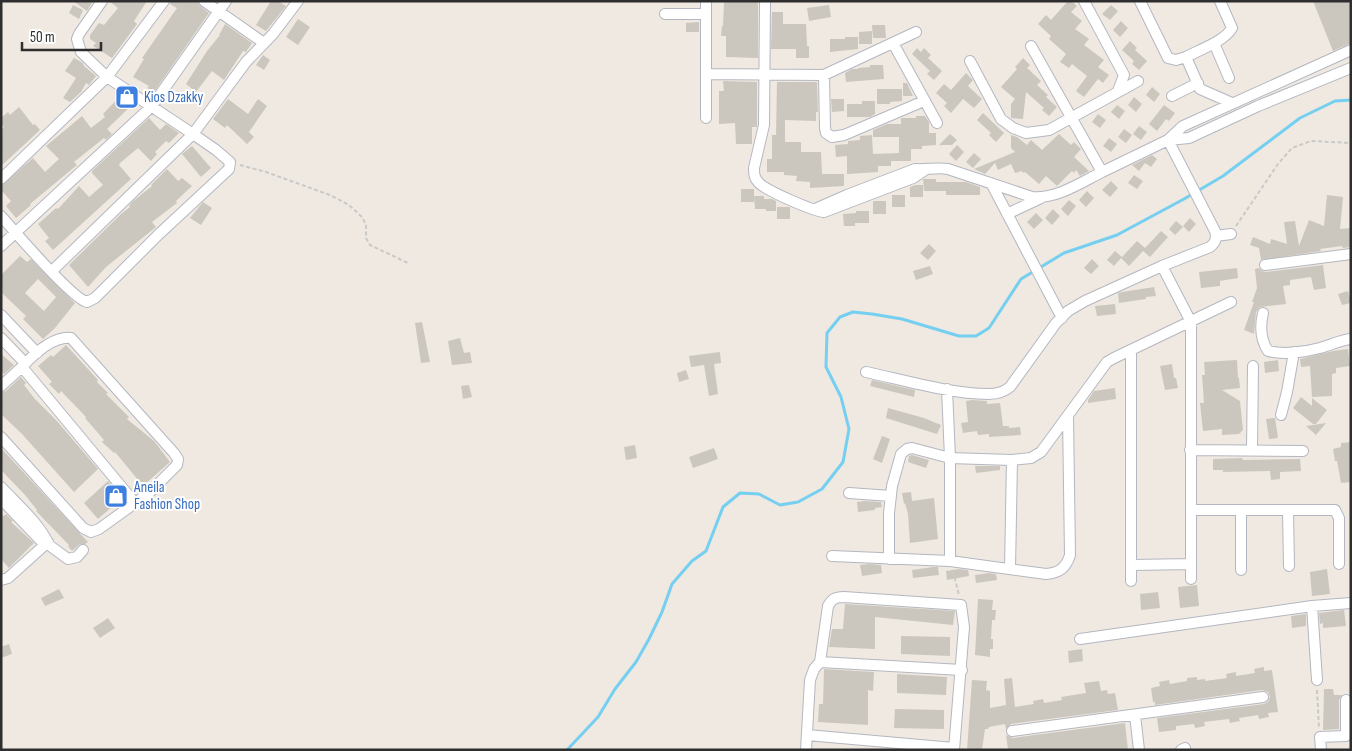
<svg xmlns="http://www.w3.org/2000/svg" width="1352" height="751" viewBox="0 0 1352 751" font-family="'Sofia Sans Condensed',sans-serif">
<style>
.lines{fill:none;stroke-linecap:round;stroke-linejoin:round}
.stream{stroke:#75cff0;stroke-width:3}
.building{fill:#cbc7bf;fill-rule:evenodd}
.street-casing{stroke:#b4b7c1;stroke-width:12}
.path{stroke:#c9c9c9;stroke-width:2;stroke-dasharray:4 2.5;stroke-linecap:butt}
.street{stroke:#fff;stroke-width:10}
.labels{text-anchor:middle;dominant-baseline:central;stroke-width:4;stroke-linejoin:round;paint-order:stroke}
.shop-label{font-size:15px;fill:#366cbe;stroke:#fff;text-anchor:start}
</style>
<rect width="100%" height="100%" fill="#efe9e1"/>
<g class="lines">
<!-- stream -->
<path class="stream" d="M567 750 598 717 615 689 636 662 649 639 662 612 672 584 692 561 706 551 723 507 740 493 759 494 780 505 798 502 822 489 843 462 849 429 841 397 826 367 827 333 840 317 853 312 872 314 902 319 959 336H976L989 328 1021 279 1064 253 1117 235 1184 199 1223 176 1300 118 1335 101 1351 100"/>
</g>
<!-- building -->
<path class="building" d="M73 1H93L87 11Z
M109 1H147L134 21 137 24 112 58 93 46 96 43 90 39V35L99 23 104 25 118 8Z
M171 1H197L200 6 209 13 154 92 147 88 149 86 133 77 144 59 142 58 177 8 170 4Z
M271 1H278L286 6 266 31 256 25Z
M724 1H758V58L726 57V36H721L722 26H723Z
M1068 1H1071L1077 6 1071 12 1082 21 1075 29 1089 39 1084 45 1104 60 1098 67 1109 75 1103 83 1098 79 1084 97 1076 91 1087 76 1072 64 1069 68 1060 62 1066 54 1049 39 1051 36 1038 24 1046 15 1051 20Z
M1313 1H1351V43L1333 51Z
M73 5 83 10 79 19 69 13Z
M829 5 831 17 809 21 807 8Z
M1111 5 1118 11 1110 20 1102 14Z
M772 12H783V24H806L807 46H809V58H796V49H771Z
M298 19 310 27 298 45 286 37Z
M1121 21 1128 28 1120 37 1113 30Z
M699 22V32H686V23Z
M225 24 252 43 246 52 243 51 224 80 212 71 196 92 186 84 207 51 220 35H219Z
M872 25H885L886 38H873Z
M872 31V44H859V32Z
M845 37H858V49L830 52V39H845Z
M1130 41 1137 48 1135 50 1147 61 1139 70 1132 64 1134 61 1122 50Z
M917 48 921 52 924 48 931 55 928 58 942 71 934 80 927 74 930 71 912 54Z
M263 55 270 60 264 70 256 65Z
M74 58 83 63 84 66 96 76 89 85 86 83 81 92 70 102 63 98 76 78 65 71Z
M1023 58 1030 65 1027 68 1041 81 1037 85 1048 95 1046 97 1057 107 1049 116 1042 110 1044 108 1026 92 1023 119 1011 118V104L1015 99 1001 87 1017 69 1015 67Z
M870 65H883L884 79 846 82 845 73 852 69H858V68L870 67Z
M966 73 973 80 968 86 982 99 974 108 963 99 951 113 944 106 947 103 936 93 944 84 951 90Z
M723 81 757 82V127H752V144H736L735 123 719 124V91H724Z
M777 82H817L818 112H816V121L785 120V142H801V152H821L822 174H844V186L810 188V182L796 181 797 176 784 175V172H767V159H772V135H776Z
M903 83H907L913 96H903Z
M1152 87 1160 94 1154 102 1146 95Z
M877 89H902V101L890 102V104H877Z
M121 95 134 103 107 129 112 134 106 140 104 138 74 162 77 165 30 204 31 205 16 218 6 206 11 201 1 190V186L33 158 45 172 59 159 46 146 82 116 91 128 105 117 103 114Z
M1134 97 1142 104 1136 112 1128 105Z
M228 99 248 114 258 99 267 106 249 132 254 137 247 144 227 125 225 128 213 119Z
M831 99H844V111L832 112Z
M862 101H875V114L870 117H847V104H862Z
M1117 105 1125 111 1119 119 1111 112Z
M1164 105 1175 113 1169 121 1166 119 1157 131 1149 124Z
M19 107 33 125 35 124 40 130 1 166V130L4 127 1 123V118L8 112 10 115Z
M983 113 1004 133 996 142 989 135 991 133 977 120Z
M1098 114 1106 120 1100 128 1092 122Z
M916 116H925L929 122V133H936V145L922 146V149H911V161H891V166H878V172L847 174V156L836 157 835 145 848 144V141L860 140V136L872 135 873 154 899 153V137H873V130L887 124H901V118H916Z
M149 118 160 130 166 124 179 133 169 143 166 141 155 152 157 154 151 161 138 148 120 163 119 165 131 179 53 250 45 241 49 238 38 224 56 208 58 209 79 186 89 197 103 185 92 173V171Z
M1139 126 1147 132 1141 140 1133 134Z
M1124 129 1132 135 1126 143 1118 137Z
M950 134 957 140 952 145H939Z
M1059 134 1071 145 1074 142 1081 149 1074 157 1089 171 1080 176 1076 170 1074 173 1072 171 1057 186 1046 176 1039 184 1025 172 1023 173 1022 171 1015 173 1011 164 998 170 995 163 985 174 974 169 1015 152 1011 148V135L1017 137 1027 145 1031 140 1042 150Z
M1109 138 1117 144 1111 152 1103 146Z
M957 145 964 152 956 161 949 154Z
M192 146 211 168 201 177 182 154Z
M974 153 981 159 973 168 966 162Z
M1152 155 1157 159 1151 167 1145 163 1139 171 1132 165Z
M167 169 178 181 182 178 192 186 176 201 177 203 152 222 156 227 106 267 88 287 69 265 121 214 130 207 129 206 132 202 152 186 151 185Z
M1134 175 1143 181 1137 189 1128 183Z
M923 179H936V182H966L980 187V195H946V191H924Z
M1111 181 1118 188 1110 197 1102 190Z
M915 185H923V197H910V187Z
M741 189H754V202H741Z
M1087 191 1094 198 1086 207 1079 200Z
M892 195H905V207H892Z
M1327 195 1343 197 1340 229 1351 228V247L1343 248 1342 246 1320 249 1321 251 1261 260 1259 248 1250 245 1253 237 1270 244 1271 239 1287 244 1284 222 1295 221 1299 246 1309 220 1324 226Z
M754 196H764V199H772L776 201V211H766V209H755Z
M1069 200 1076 206 1068 216 1061 209Z
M873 201H886V214H873Z
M203 202 212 208 201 225 190 218Z
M777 207H790V219H777Z
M1053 209 1060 216 1052 225 1045 218Z
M856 211H869V223H855V226H844L843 214 856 213Z
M1036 213 1043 220 1034 229 1027 222Z
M1190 218 1196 224 1189 232 1183 226Z
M1176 221 1183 227 1175 235 1169 229Z
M1161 231 1168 237 1150 257 1143 251 1129 266 1121 258 1114 266 1107 260 1115 251 1122 257 1137 241 1145 248Z
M929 244 936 251 928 260 920 253Z
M20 256 27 262 31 259 75 303 55 328 43 339 23 319 26 316 1 292V275ZM38 279 56 297 44 311 25 293Z
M1092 259 1099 266 1091 274 1084 268Z
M1323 265 1326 288 1314 290 1311 277 1290 280V285L1283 286 1286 304 1260 307 1256 312 1254 334 1244 330 1254 302H1252L1257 288 1255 269 1259 268 1262 271 1266 272Z
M930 266 933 274 916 280 913 271Z
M1237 268 1238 278 1220 281V286L1201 288 1199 272Z
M1154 287 1156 296 1146 297V299L1119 303 1118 293 1122 292Z
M1348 291 1351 303 1342 305 1338 294Z
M1115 304 1116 314 1097 316 1095 306Z
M422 322 430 362 421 363 415 323Z
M460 338 464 353 470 352 472 363 452 365 448 341Z
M66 345 98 380 97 382 108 393 106 394 129 417 127 419 154 441 170 462 143 486 115 452 114 453 102 442 104 440 85 418 86 417 61 391 59 394 49 384 52 382 38 366 51 355 53 357Z
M1348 349 1350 366 1336 368V373L1332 374V396L1312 397 1310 366 1301 367 1300 359 1333 351Z
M720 352 721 363 714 364 718 394 709 396 704 365 691 367 689 356Z
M1 354 14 365 4 374 1 371Z
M1237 360 1238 378H1239L1240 388 1222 390 1240 401 1243 430 1239 434 1222 435V429L1203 431 1200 403H1204L1202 375H1205L1204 362Z
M1278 360 1279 371 1265 373 1264 362Z
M1172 364 1174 378H1176L1178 388 1165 390 1160 366Z
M686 370 689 379 679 382 677 373Z
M21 377 26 383 24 385 35 399 56 420 98 469 74 492 22 434 1 414V393L6 391Z
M872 380 915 390 914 397 870 386Z
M469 385 472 397 463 399 461 386Z
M1115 388 1116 399 1088 403V400L1094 391Z
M1301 397 1312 406V398L1327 410 1316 424H1313L1293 408Z
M972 400 987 401V404L1000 403 1003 426H1009V428L1020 427 1021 435 989 437V434L978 435 977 431 963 433 961 423 968 422 966 401Z
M888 408 924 418 941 425 937 434 886 418Z
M1275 418 1278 438 1269 439 1266 419Z
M1326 423 1316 435 1306 426Z
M882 436 890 439 882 463 873 459Z
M1351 442V482L1341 483 1337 461H1335L1333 449 1341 447V443Z
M635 445 637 458 626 460 624 447Z
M1 448 88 542 85 544H80L72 551 68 546 69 545 36 511 37 510 25 495 1 470Z
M714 448 718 459 693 468 689 457Z
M912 455 929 460 926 468 908 462 909 456Z
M1242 458 1243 460 1300 459 1301 471 1280 472V479L1271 480 1270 471 1223 472V470H1213V459Z
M975 466H1000V470L976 473Z
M108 481 122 498 98 519 84 503Z
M911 492 912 501 934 498 938 539 910 543 908 514 905 503 904 504 902 493Z
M865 501 881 502 882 507 875 508V510L858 512 857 502Z
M1 514 4 516 6 514 13 521 11 522 34 543 9 568 1 559Z
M869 564 881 565 882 573 862 576 860 565Z
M933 567H938L939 575 913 578 912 570Z
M959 569 968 570 969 576 947 580 946 571Z
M1327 569 1330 594 1312 596 1310 572Z
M989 573 996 574 997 580 976 583 975 575Z
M1197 585 1199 606 1180 608 1178 587Z
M59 589 64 598 45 606 41 598Z
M1158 592 1160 608 1141 610 1140 594Z
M978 599 993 600 992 610H996L995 620H992L991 639H993V649H990V657L975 655Z
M845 604 955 611 953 625 875 617V649L829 647 832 629H843Z
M1344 610 1346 626 1323 628V623L1320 624 1319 613Z
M1306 614V626L1292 628 1291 616Z
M108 618 115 628 100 638 93 628Z
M901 636 950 637V656L901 654Z
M9 644 12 654 1 658V647Z
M1082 649 1083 661 1069 663 1068 651Z
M1264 667V671L1272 670 1278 712 1268 713 1269 717 1259 719 1258 715 1239 718 1240 721 1230 723 1229 719 1204 722 1205 726 1195 728 1194 724 1176 726V730L1159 732 1157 718 1264 704 1268 702 1270 697 1268 692 1262 690 1155 705V702H1153L1151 688 1160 686 1159 682 1169 680 1170 684 1187 681V678L1197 677V680L1205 679V681L1227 678 1226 674 1236 672V676L1255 673 1254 669Z
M824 669 874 672 873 691 868 690V725L818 722 819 704H823Z
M897 674 947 677 946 695 897 693Z
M1012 678 1015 707 1034 704 1033 701 1043 699 1044 703 1062 700 1061 697 1086 693 1084 683 1099 681 1101 691 1107 690 1108 694 1115 693 1118 710 1011 724 1006 729 1005 724 989 727 988 729H985L982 750H967L972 680 987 681 986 690 990 691V708L1006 705 1004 679Z
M1324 689H1333L1334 695H1342L1339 700V729L1323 730Z
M895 709 944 710V729L894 728Z
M1125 723 1128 750 1008 749 1006 735 1013 738Z"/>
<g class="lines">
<!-- street casing -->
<g class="street-casing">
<path id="street" d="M102 1 79 34 77 39 81 52 107 77 193 134 246 62 273 34 298 1
M204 1 264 43
M706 1V118
M765 1 764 125 754 168C754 174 754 178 759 183 767 191 813 211 824 212L913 178 925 170
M1084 1 1124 75 1118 91
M1140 1 1168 58 1176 60 1186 57
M1220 1 1232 28C1225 41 1199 50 1186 57L1200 89 1232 103
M665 14H706
M893 43 937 123
M1214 43 1229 78
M1031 46 1102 172 1168 140 1183 126 1351 50
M970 61 1001 119 1013 128 1026 133 1049 130 1138 81
M706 74 824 75 916 32
M824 75 825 128 826 133 832 137 844 135 924 101
M1172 96 1198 83
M1168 140 1189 138 1258 106 1351 68
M1 179 107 77 164 1
M991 183 1062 318
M815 209 847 195 915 169C926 170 937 167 948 169L1032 197C1057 199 1080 183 1102 172
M1007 214 1041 198
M1 216C14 231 73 299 87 302L95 298 158 235 229 169 230 162 216 150 193 134 52 271
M1216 236 1231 234
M1 246 152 106 226 1
M1265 265 1351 254
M1263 313C1260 326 1260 339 1268 351 1283 355 1305 352 1320 348 1331 345 1340 340 1351 339
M1 315 37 353
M1 338 25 363
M1131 350V581
M866 372C903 380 951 394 988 394 996 394 1004 392 1010 387L1056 323 1068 311 1085 301 1162 266
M1 386 22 367 135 503
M947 389 950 458V561
M1281 415 1287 392 1294 352
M1 437 83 528 91 532 99 529 149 493 177 465 178 459 174 453 71 338C53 336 33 355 22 367
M1190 450 1303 451
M1252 450 1253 366
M1 487C18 505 39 523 49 545
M849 493 891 496
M1 499 45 545H49L68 559 77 557 83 550
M1191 510H1335L1339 518V564
M1288 510 1289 566
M832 556 950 561 1046 574C1059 573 1066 568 1070 555L1068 416
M889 559V513L892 486 901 454 907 449 912 448 950 458 1012 460 1031 458 1041 452 1107 362 1114 358 1231 302
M1191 564V579
M1132 565 1191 564V322L1162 266 1210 247C1216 242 1217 238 1215 231L1168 140
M1010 569 1012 460
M1241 570V510
M1 580 8 578 48 542
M1312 606 1317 680
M1080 639 1312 606 1351 603
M820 662 962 670
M1135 715 1139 750
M1012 731 1263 697
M807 735 954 748
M806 750 810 680 814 669 820 662 828 606C832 599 835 597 844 597L961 605 964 627 954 750
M1181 750 1185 748
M1321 750 1320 737 1346 736V700"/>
</g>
<!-- path -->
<path class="path" d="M240 165 266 172 330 195 349 205 362 217 366 225V238L370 245 410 264
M1236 226 1278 164 1292 148 1311 141 1351 143
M953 571 959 595
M1317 690 1319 728"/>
<!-- street -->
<use href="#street" class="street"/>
</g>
<!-- icons -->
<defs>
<g id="shop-square" transform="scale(1.25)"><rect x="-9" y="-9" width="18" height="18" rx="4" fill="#3f7fe0" stroke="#fff"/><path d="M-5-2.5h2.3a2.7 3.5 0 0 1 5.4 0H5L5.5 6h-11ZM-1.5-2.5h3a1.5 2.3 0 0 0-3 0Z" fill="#fff"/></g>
</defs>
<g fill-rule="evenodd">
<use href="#shop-square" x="127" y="97"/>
<use href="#shop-square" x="116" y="496"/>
</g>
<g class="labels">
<!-- shop labels -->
<g class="shop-label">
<text x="144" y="97">Kios Dzakky</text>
<text x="134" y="487">Aneila<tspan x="134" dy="17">Fashion Shop</tspan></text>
</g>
</g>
<!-- border -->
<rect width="1352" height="751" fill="none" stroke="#2e2e2e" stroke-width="5"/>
<!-- scale -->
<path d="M22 42v8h79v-8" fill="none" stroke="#2e2e2e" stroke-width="2.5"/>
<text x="30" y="42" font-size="15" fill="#2e2e2e" stroke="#ffffff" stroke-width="4" paint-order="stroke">50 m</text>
</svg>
